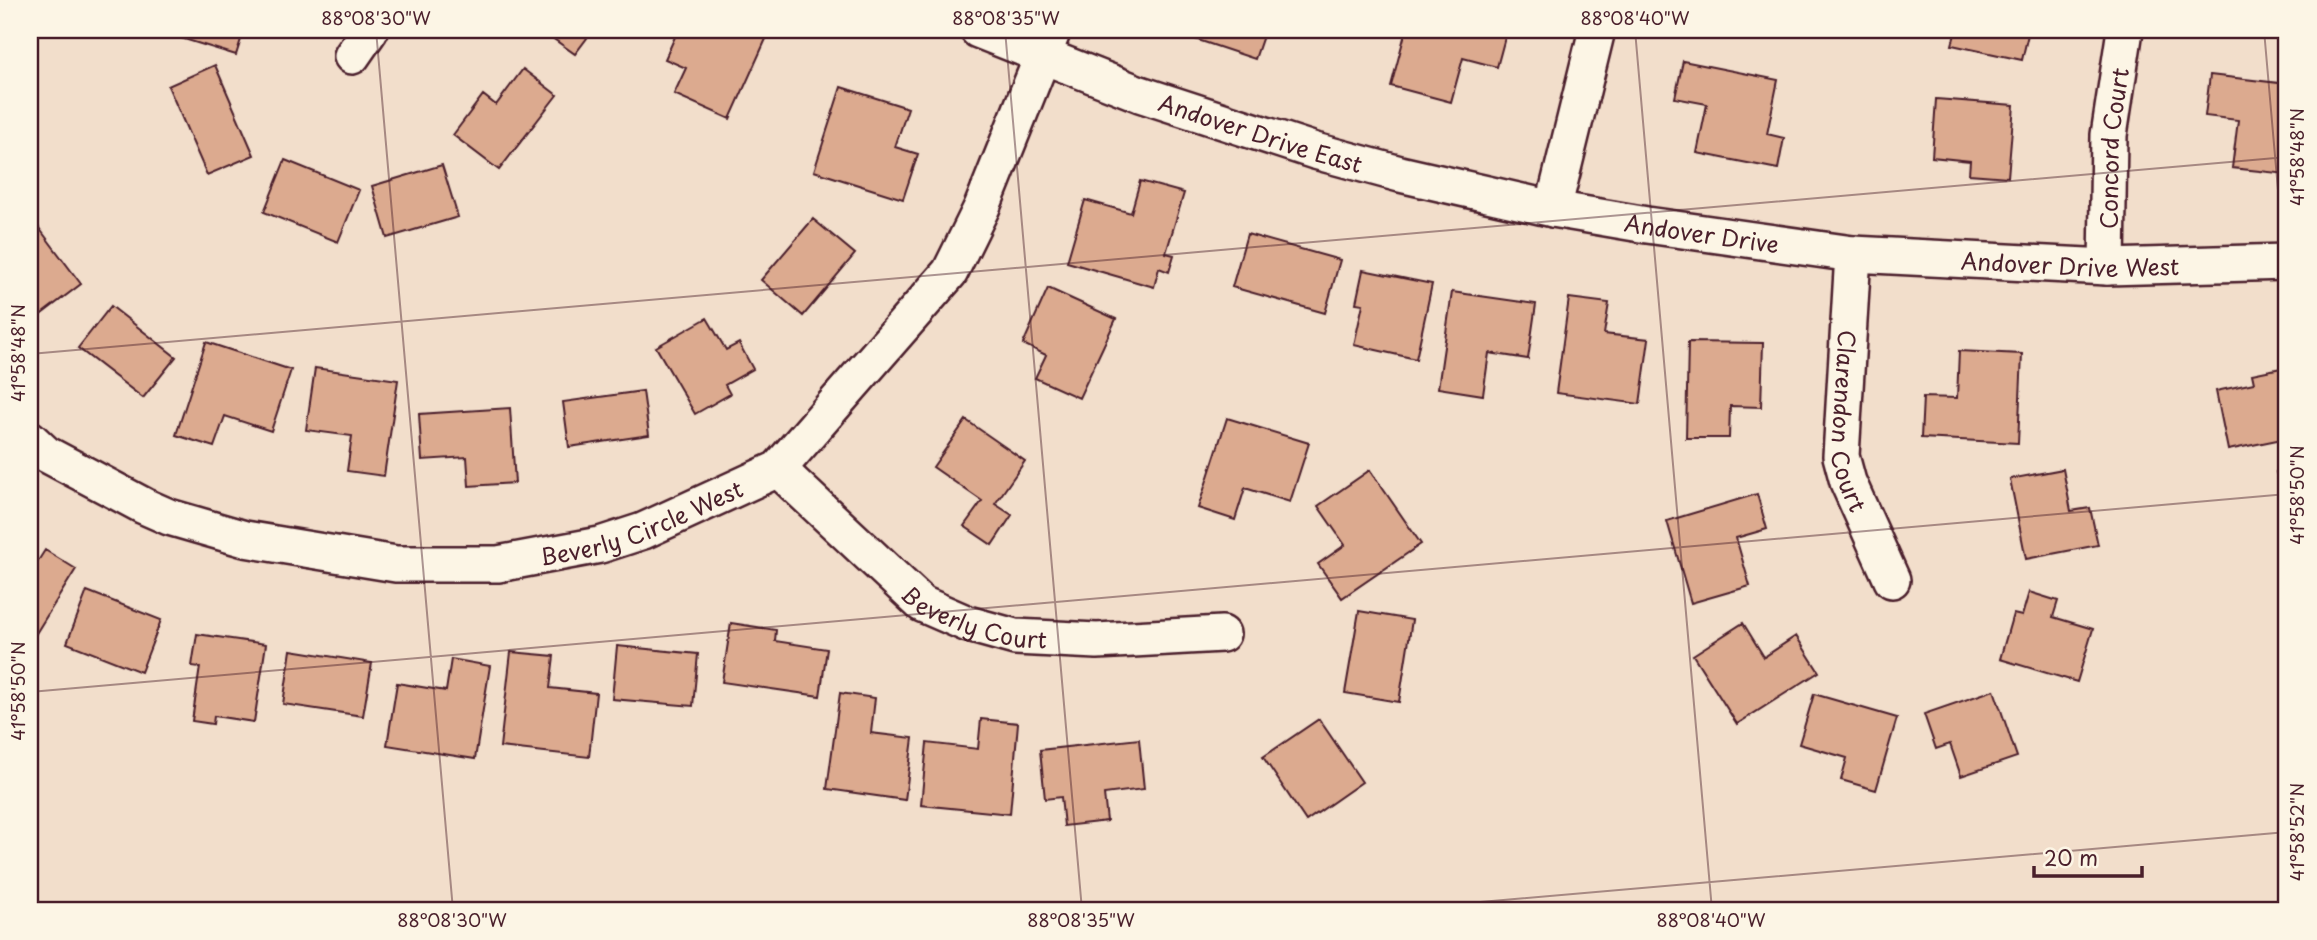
<svg xmlns="http://www.w3.org/2000/svg" width="2317" height="940" viewBox="0 0 2317 940" font-family="'Playpen Sans',sans-serif">
<style>
.building{fill:#dcaa8f;stroke:#4a1f2b;stroke-width:2}
.lines{fill:none;stroke-linecap:round;stroke-linejoin:round}
.minor-casing{stroke:#4a1f2b;stroke-width:40}
.minor{stroke:#fcf5e5;stroke-width:35}
.ticks{fill:none;stroke:#4a1f2b;stroke-width:2;stroke-opacity:0.45}
.labels{text-anchor:middle;dominant-baseline:central;stroke-width:5;stroke-linejoin:round;paint-order:stroke}
.street-label{font-size:23px;fill:#4a1f2b;stroke:#fcf5e5}
.neatline{fill:none;stroke:#4a1f2b;stroke-width:2.5}
.ticks-label{font-size:18px;text-anchor:middle;fill:#4a1f2b}
</style>
<rect width="100%" height="100%" fill="#f2decb"/>
<filter id="ink" filterUnits="userSpaceOnUse"><feTurbulence type="fractalNoise" baseFrequency=".0143" numOctaves="2"/><feDisplacementMap in="SourceGraphic" scale="14" xChannelSelector="R" yChannelSelector="G"/><feConvolveMatrix kernelMatrix="1 2 1 2 8 2 1 2 1" color-interpolation-filters="sRGB"/></filter>
<g filter="url(#ink)">
<!-- building -->
<path class="building" d="M155 30H244L236 55Z
M541 30H593L575 54Z
M678 30 717 32 718 30H770L730 119 674 94 686 68 665 59Z
M1168 30H1265L1255 59Z
M1406 30H1507L1497 67 1463 58 1451 102 1391 86Z
M1956 30H2029L2022 60 1952 45Z
M1683 61 1778 80 1767 134 1784 138 1778 169 1697 153 1707 104 1675 98Z
M215 65 254 155 207 175 168 86Z
M523 69 557 95 499 170 453 135 483 95 496 105Z
M2210 75 2287 84V174L2232 168 2238 120 2205 116Z
M841 87 908 108 895 147 918 154 903 199 814 171Z
M1936 99 2014 105 2008 177 1969 174 1970 161 1932 157Z
M285 160 359 190 338 242 264 212Z
M442 165 458 217 387 238 372 186Z
M1140 181 1184 193 1166 253 1174 255 1169 272 1159 268 1154 287 1067 262 1085 200 1131 213Z
M30 216 81 284 39 316 30 304Z
M813 219 855 254 803 316 761 280Z
M1247 234 1340 260 1325 313 1232 287Z
M1363 270 1432 284 1416 359 1354 345 1363 304 1356 303Z
M1048 288 1116 319 1079 398 1035 378 1046 355 1023 344Z
M1452 292 1536 304 1528 359 1489 353 1483 395 1438 388Z
M1569 298 1609 303 1604 334 1649 339 1640 404 1556 393Z
M111 306 176 357 143 398 78 348Z
M707 318 726 350 739 343 753 369 725 385 730 394 695 414 656 347Z
M206 342 291 370 271 431 225 416 214 447 176 435Z
M1688 342 1763 343 1761 407 1730 406 1729 438H1686Z
M1959 351 2022 354 2018 443 1921 438 1923 397 1957 398Z
M2286 367 2287 438 2228 450 2216 391 2254 383 2252 374Z
M315 368 398 380 384 476 347 471 352 436 306 430Z
M643 391 649 435 569 447 563 402Z
M510 408 515 483 469 486 467 457 422 460 419 414Z
M1227 418 1309 443 1290 502 1245 488 1235 520 1198 508Z
M966 420 1025 461 995 504 1012 515 992 545 964 526 982 501 933 467Z
M2287 468V509L2276 472Z
M2063 469 2071 511 2090 508 2098 545 2026 559 2010 479Z
M1370 470 1421 544 1342 598 1318 564 1345 545 1318 506Z
M1757 494 1767 529 1736 538 1750 586 1691 603 1667 521Z
M45 550 76 569 30 643V571L31 572Z
M87 591 161 620 141 672 67 643Z
M2029 592 2058 601 2053 617 2093 629 2077 682 2000 659 2013 614 2022 616Z
M1359 611 1412 620 1399 702 1345 693Z
M731 623 776 630 775 641 827 649 820 696 722 682Z
M1743 623 1764 657 1796 636 1819 672 1737 724 1693 655Z
M197 634 266 644 254 722 214 716 213 724 192 721 200 667 192 666Z
M617 646 698 654 693 706 612 699Z
M291 650 372 663 363 716 283 704Z
M511 652 554 656 550 688 596 693 589 757 500 747Z
M451 659 490 666 475 759 387 745 397 683 446 691Z
M1994 690 2017 757 1961 776 1950 744 1936 749 1924 714Z
M840 693 875 698 871 733 913 738 905 800 827 789Z
M1814 694 1897 718 1876 790 1841 780 1847 758 1799 744Z
M981 719 1018 723 1010 814 921 805 927 743 978 749Z
M1319 719 1362 782 1306 821 1263 757Z
M1139 739 1144 789 1104 794 1107 821 1064 826 1061 797 1045 799 1040 750Z"/>
<g class="lines">
<!-- minor casing -->
<g class="minor-casing">
<g id="minor">
<path id="s1" d="M978 30 1140 94 1315 151 1400 174 1553 209 1647 225 1853 254 2107 267 2287 262"/>
<path d="M352 56 370 30"/>
<path d="M1553 209 1597 30"/>
<path id="s2" d="M1853 254 1841 456 1848 482 1892 580"/>
<path id="s3" d="M2107 267 2109 135 2125 30"/>
<path id="s4" d="M30 439 46 454 144 506 169 517 245 539 396 564H498L600 545 643 531 778 469 950 272 982 207 1053 30"/>
<path id="s5" d="M778 469 922 604 968 624 1015 637 1097 641 1222 634"/>
</g>
</g>
<!-- minor -->
<use href="#minor" class="minor"/>
</g>
</g>
<!-- ticks -->
<path class="ticks" d="M376 30 453 910M1005 30 1082 910M1635 30 1712 910M2264 30 2287 293M30 354 2287 157M30 692 2287 494M1389 910 2287 832"/>
<g class="labels">
<!-- street labels -->
<g class="street-label">
<text stroke="none"><textPath href="#s1" startOffset="301">Andover Drive East</textPath></text>
<text stroke="none"><textPath href="#s3" startOffset="119">Concord Court</textPath></text>
<text stroke="none"><textPath href="#s1" startOffset="754">Andover Drive</textPath></text>
<text stroke="none"><textPath href="#s1" startOffset="1124">Andover Drive West</textPath></text>
<text stroke="none"><textPath href="#s2" startOffset="168">Clarendon Court</textPath></text>
<text stroke="none"><textPath href="#s4" startOffset="644">Beverly Circle West</textPath></text>
<text stroke="none"><textPath href="#s5" startOffset="252">Beverly Court</textPath></text>
</g>
</g>
<!-- margin -->
<rect width="2317" height="940" fill="none" stroke="#fcf5e5" stroke-width="77"/>
<!-- scale -->
<path d="M2034 866v10h108v-10" fill="none" stroke="#4a1f2b" stroke-width="3.5"/>
<text x="2044" y="866" font-size="21" fill="#4a1f2b" stroke="#fcf5e5" stroke-width="5" paint-order="stroke">20 m</text>
<rect x="38" y="38" width="2240" height="864" class="neatline"/>
<g class="ticks-label">
<text x="376" y="25">88°08'30"W</text>
<text x="1006" y="25">88°08'35"W</text>
<text x="1635" y="25">88°08'40"W</text>
<text transform="translate(2298 157) rotate(-90)" y="6">41°58'48"N</text>
<text transform="translate(19 353) rotate(-90)" y="6">41°58'48"N</text>
<text transform="translate(2298 495) rotate(-90)" y="6">41°58'50"N</text>
<text transform="translate(19 691) rotate(-90)" y="6">41°58'50"N</text>
<text transform="translate(2298 832) rotate(-90)" y="6">41°58'52"N</text>
<text x="452" y="927">88°08'30"W</text>
<text x="1081" y="927">88°08'35"W</text>
<text x="1711" y="927">88°08'40"W</text>
</g>
</svg>
